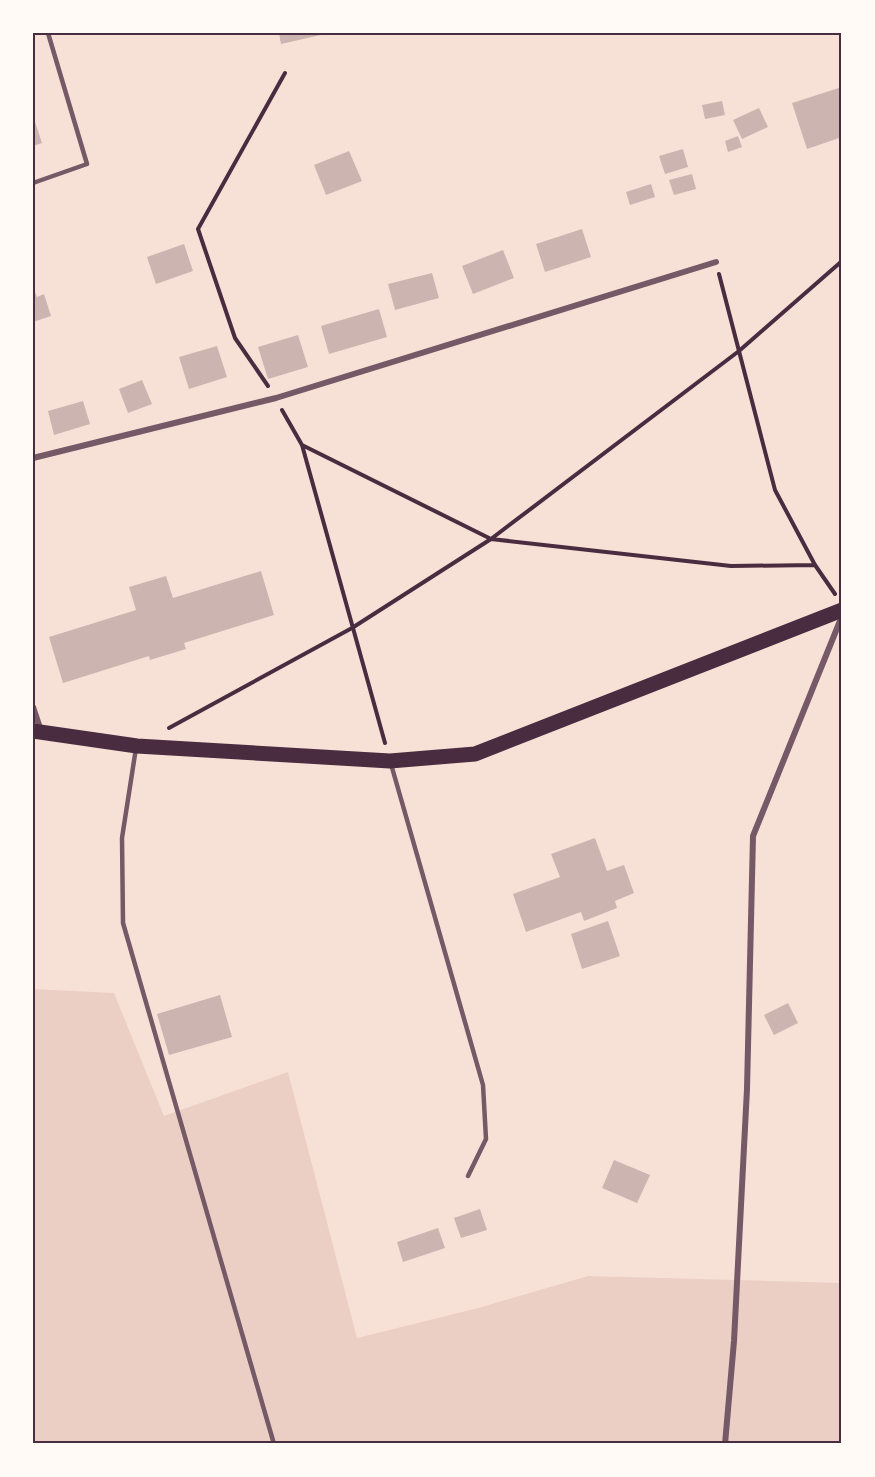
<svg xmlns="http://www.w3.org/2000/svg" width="875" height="1477" viewBox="0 0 875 1477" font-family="Arial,sans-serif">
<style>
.green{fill:#ebcfc5}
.building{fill:#ccb4b1}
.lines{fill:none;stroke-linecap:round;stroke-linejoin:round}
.path{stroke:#4a2c40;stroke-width:4}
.service{stroke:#755966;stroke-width:4.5}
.minor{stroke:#755966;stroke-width:6}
.primary{stroke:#4a2c40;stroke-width:15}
.neatline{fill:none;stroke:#4a2c40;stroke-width:2}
</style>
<rect width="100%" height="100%" fill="#f7e1d7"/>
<!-- green -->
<path class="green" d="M33 989 114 993 164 1116 288 1072 357 1338 478 1308 588 1276 842 1283V1444H33Z"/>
<!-- building -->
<path class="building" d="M279 33H325V34L281 44Z
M842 87V137L807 149 792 103Z
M722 101 725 115 705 119 702 105Z
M759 108 768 127 742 139 733 120Z
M33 116 42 143 33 146Z
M738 136 742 147 728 152 725 141Z
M683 149 688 167 665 174 659 156Z
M349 151 362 181 326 195 314 165Z
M692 174 696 189 674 195 669 180Z
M651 184 655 197 630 205 626 192Z
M582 229 591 257 545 272 536 244Z
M184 244 193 271 156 284 147 257Z
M503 250 514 278 473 294 462 266Z
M432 273 439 298 395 310 388 284Z
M33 287 37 297 44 294 51 316 33 322Z
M379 309 387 337 329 354 321 326Z
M298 335 308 367 268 379 258 347Z
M217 346 227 377 189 389 179 357Z
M142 380 152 404 128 413 119 389Z
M83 401 90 424 54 435 48 411Z
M261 571 274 615 184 643 186 649 150 660 149 656 63 683 49 637 136 610 129 587 166 576 173 598Z
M595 838 607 871 624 865 634 893 615 901 617 908 584 921 581 912 526 932 513 894 560 877 551 854Z
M608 921 620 956 582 969 571 934Z
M220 995 232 1037 169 1055 157 1014Z
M788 1003 798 1023 774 1035 764 1015Z
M614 1160 650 1175 637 1203 602 1188Z
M480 1209 487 1230 461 1238 454 1218Z
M438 1228 445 1248 403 1262 397 1242Z"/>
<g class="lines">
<!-- path -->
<path class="path" d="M719 274 775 490 815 565 835 594
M268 386 235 338 198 229 285 73
M282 410 302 445 385 743
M302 445 491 539 731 566 815 565
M169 728 352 628 491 539 739 351 842 261"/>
<!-- service -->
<path class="service" d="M33 183 87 164 48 33
M136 748 122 838 123 923 274 1444
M391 764 483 1085 486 1139 468 1176"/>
<!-- minor -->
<path class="minor" d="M33 458 276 398 716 262
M33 707 41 731
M725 1444 734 1341 747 1089 753 836 842 616"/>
<!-- primary -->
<path class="primary" d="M33 731 137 746 390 761 475 754 842 610"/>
</g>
<!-- border -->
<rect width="875" height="1477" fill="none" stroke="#fffaf5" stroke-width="69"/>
<rect x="34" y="34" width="806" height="1408" class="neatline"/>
</svg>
